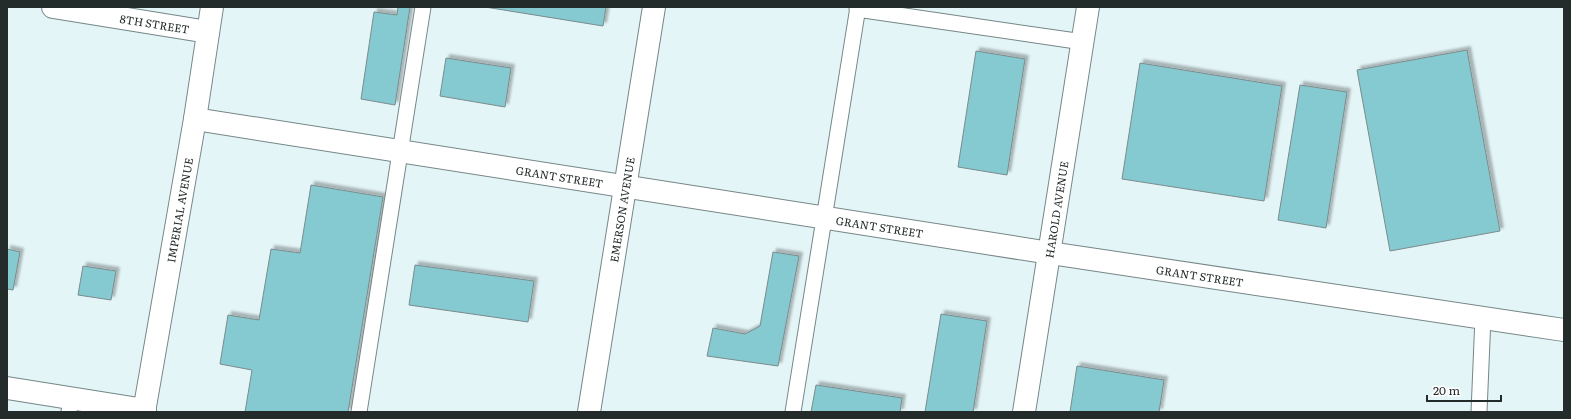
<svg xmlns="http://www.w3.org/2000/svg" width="1571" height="419" viewBox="0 0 1571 419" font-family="Literata,serif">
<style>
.building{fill:#85c9d1;stroke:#7b8b8c;filter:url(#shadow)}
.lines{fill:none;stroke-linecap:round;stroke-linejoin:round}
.service-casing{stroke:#768687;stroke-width:17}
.minor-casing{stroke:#768687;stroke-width:24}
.tertiary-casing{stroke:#768687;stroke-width:24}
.trunk-casing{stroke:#768687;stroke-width:24}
.service{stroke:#fff;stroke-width:15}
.minor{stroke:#fff;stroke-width:22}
.tertiary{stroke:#fff;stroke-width:22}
.trunk{stroke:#fff;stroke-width:22}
.labels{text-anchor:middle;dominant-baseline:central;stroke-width:3;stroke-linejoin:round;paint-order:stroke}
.street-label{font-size:11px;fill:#242b2b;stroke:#fff}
</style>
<defs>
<filter id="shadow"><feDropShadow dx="3.5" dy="-3.5" stdDeviation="1" flood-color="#0004"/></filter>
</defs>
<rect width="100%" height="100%" fill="#e4f5f7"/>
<!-- building -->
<path class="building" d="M398 7H410L395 105 361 99 374 12 397 15Z
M485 7H606L603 26Z
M1467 50 1500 231 1390 251 1357 70Z
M976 51 1025 59 1007 175 958 167Z
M446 58 511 68 505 107 440 96Z
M1140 63 1282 86 1264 201 1122 179Z
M1300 85 1347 92 1326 228 1278 220Z
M311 185 383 197 348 412H245L252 370 220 364 228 315 259 320 271 249 300 253Z
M7 249 20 252 13 290 7 289Z
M773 252 799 256 778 366 707 356 713 328 745 334 760 326Z
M415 265 534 281 528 322 409 305Z
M83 266 116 271 111 300 78 295Z
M941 314 987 321 973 412H925Z
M1077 366 1164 380 1159 412H1070Z
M816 385 902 398 900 412H811Z"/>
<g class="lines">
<!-- service casing -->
<g class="service-casing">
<path id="service" d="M857 9 1083 42
M69 412 71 398
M359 412 423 7
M793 412 858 7
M1479 412 1483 317"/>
</g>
<!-- minor casing -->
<g class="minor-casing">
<g id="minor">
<path id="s1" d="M53 7 208 32"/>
<path d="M7 388 145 410"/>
<path id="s2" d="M589 412 654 7"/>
<path id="s3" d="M1024 412 1088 7"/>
</g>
</g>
<!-- tertiary casing -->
<g class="tertiary-casing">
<g id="tertiary">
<path id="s4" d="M195 119 1050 253 1564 330"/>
</g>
</g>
<!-- trunk casing -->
<g class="trunk-casing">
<g id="trunk">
<path id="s5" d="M144 412 195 119 212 7"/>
</g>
</g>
<!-- service -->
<use href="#service" class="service"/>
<!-- minor -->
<use href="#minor" class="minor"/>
<!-- tertiary -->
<use href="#tertiary" class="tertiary"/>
<!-- trunk -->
<use href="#trunk" class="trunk"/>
</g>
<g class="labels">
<!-- street labels -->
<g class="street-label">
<text stroke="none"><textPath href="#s1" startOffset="103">8TH STREET</textPath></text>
<text stroke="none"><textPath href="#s4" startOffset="369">GRANT STREET</textPath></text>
<text stroke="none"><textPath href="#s5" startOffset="205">IMPERIAL AVENUE</textPath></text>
<text stroke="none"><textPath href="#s2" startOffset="205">EMERSON AVENUE</textPath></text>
<text stroke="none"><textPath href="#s3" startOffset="205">HAROLD AVENUE</textPath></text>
<text stroke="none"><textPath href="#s4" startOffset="693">GRANT STREET</textPath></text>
<text stroke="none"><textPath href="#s4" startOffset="1017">GRANT STREET</textPath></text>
</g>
</g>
<!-- border -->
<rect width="1571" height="419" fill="none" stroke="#242b2b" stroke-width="16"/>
<!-- scale -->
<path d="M1427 395v6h74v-6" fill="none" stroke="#242b2b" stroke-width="2"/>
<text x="1433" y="395" font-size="12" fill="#242b2b" stroke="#ffffff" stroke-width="3" paint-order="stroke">20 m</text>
</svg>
